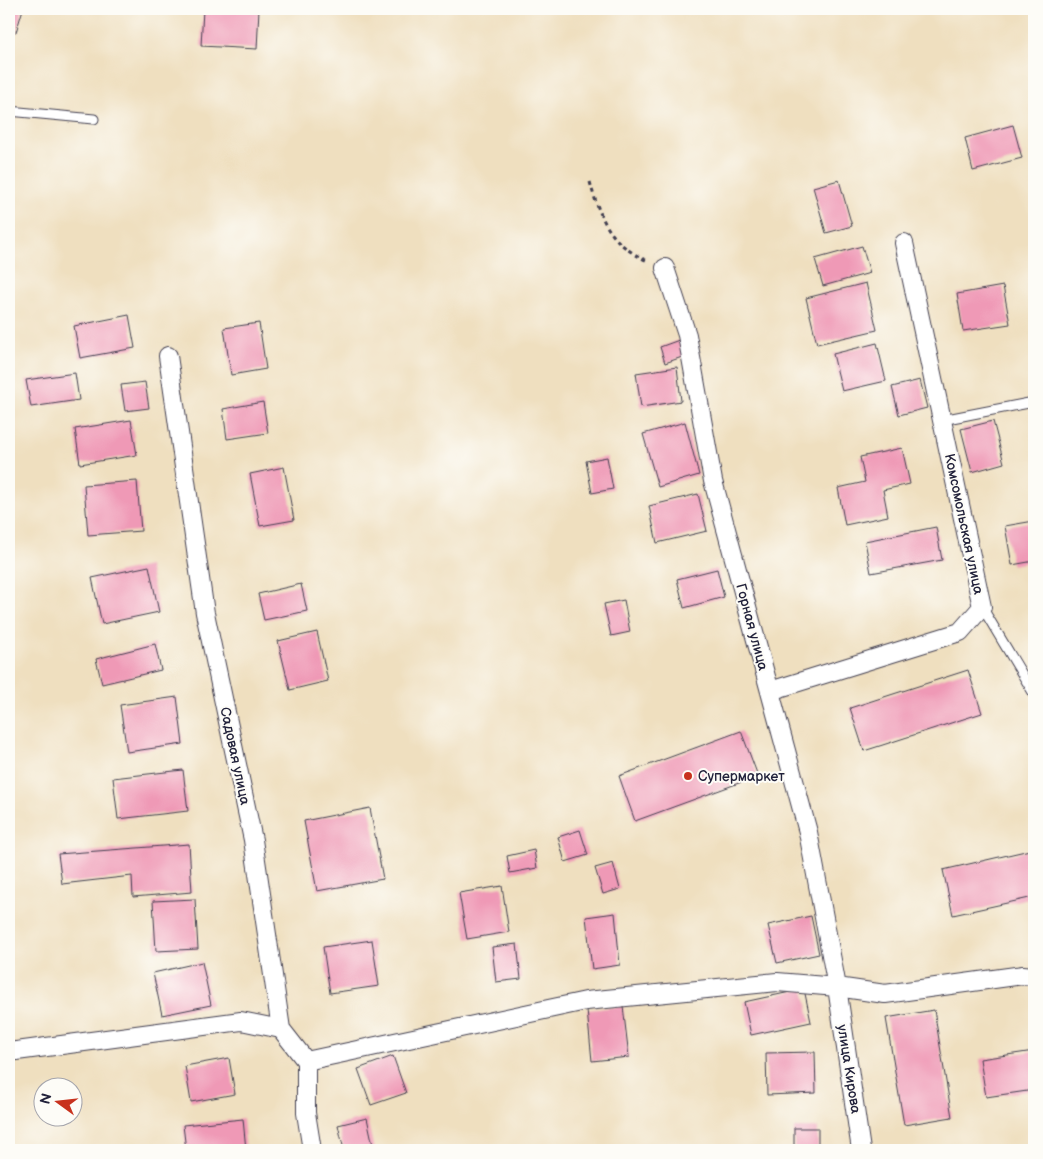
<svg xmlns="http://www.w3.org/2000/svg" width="1043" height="1159" viewBox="0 0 1043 1159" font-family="'Balsamiq Sans',sans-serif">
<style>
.building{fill:#ef99b6}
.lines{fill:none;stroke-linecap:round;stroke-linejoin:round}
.service-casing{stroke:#413e4f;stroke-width:11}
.minor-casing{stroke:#413e4f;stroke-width:20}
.path{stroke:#413e4f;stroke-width:3;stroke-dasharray:4 4;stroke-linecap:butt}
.service{stroke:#fff;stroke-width:9}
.minor{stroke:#fff;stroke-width:18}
.poi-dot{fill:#c8321e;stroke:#fdfcf7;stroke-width:2}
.labels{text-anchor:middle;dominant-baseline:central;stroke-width:4;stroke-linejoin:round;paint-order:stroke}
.street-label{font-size:14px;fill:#22223b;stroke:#fdfcf7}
.poi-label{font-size:14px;fill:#22223b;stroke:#fdfcf7;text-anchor:start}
</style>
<rect width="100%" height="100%" fill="#fdfcf7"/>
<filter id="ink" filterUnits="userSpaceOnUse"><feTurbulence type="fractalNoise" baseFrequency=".02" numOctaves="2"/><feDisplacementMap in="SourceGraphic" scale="10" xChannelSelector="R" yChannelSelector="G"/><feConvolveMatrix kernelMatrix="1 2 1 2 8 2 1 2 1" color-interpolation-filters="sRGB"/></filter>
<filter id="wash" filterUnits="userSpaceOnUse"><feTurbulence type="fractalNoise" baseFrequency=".0096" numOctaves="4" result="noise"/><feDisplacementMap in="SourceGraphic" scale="20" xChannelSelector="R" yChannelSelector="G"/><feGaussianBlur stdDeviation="1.12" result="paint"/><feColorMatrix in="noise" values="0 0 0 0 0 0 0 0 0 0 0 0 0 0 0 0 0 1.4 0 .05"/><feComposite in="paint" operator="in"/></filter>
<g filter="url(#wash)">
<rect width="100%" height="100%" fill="#efdfbf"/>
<g id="blocks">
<!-- building -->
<path class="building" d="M9 9H23L16 32 9 30Z
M203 9H259L257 49 201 46Z
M1013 125 1022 158 973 171 965 138Z
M839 180 852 226 826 233 813 187Z
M862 246 870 273 823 286 815 259Z
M866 283 877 330 817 344 806 298Z
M1003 286 1010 324 963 331 957 294Z
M129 315 135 348 80 358 74 326Z
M259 323 266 369 231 375 224 328Z
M679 340 685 356 665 363 660 347Z
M877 343 886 381 842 391 833 354Z
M677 367 681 401 641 407 636 373Z
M75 373 79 400 31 407 26 380Z
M920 380 927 408 899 415 892 387Z
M145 382 149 408 125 411 121 385Z
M263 402 268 433 227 439 223 409Z
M131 420 137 455 80 464 75 429Z
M993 421 1004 463 972 472 961 429Z
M685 422 699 475 658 487 643 434Z
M902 448 910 484 883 490 888 516 845 525 838 488 865 482 860 457Z
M607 457 613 489 592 493 586 461Z
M284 467 294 520 260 526 250 474Z
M137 481 141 531 88 535 84 485Z
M698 494 707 531 657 543 649 506Z
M1034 521V561L1012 565 1005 526Z
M936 527 942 560 871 573 865 541Z
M149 566 159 612 102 624 92 578Z
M717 569 724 597 684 608 677 579Z
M301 584 307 611 264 620 258 594Z
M624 600 630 632 611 636 604 604Z
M317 632 328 681 290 690 278 641Z
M155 644 161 670 102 684 96 659Z
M968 670 982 713 864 751 850 708Z
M177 697 183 744 127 752 120 705Z
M741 731 758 776 635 821 619 776Z
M183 770 188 811 118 819 113 778Z
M370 808 383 879 317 891 304 821Z
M580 830 588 855 565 862 558 837Z
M189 844 192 892 133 897 132 876 62 884 58 854Z
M1034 849V897L953 915 943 870Z
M534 850 537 868 510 873 507 856Z
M613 863 620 889 603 894 595 868Z
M502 886 509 932 467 939 459 893Z
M195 899 198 949 156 951 153 901Z
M615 913 620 965 592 969 586 917Z
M811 916 819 954 777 963 768 925Z
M372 940 379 986 330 993 323 947Z
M517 944 521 979 496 982 492 947Z
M202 962 211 1005 162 1015 153 973Z
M804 989 811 1022 751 1035 744 1002Z
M623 1006 629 1057 592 1061 587 1010Z
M934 1010 952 1117 904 1125 886 1018Z
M1034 1051V1090L986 1097 980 1059Z
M815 1052 816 1093 767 1095 766 1053Z
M393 1056 406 1093 371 1105 358 1069Z
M229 1058 235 1094 191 1102 185 1066Z
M367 1118 374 1150H344L338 1125Z
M243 1119 246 1150H186L183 1125Z
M794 1128H818V1150H794Z"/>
</g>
</g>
<g filter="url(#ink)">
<use href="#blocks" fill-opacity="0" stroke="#413e4f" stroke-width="1"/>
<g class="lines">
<!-- service casing -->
<g class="service-casing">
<path id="service" d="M9 111 94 119
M942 420 1034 402
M982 607 1034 694"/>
</g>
<!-- minor casing -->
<g class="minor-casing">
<path id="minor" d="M665 268 687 335 713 481 808 832 837 987 861 1150
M168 356 205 613 253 840 281 1029 306 1061V1113L312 1150
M770 691 960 632 982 607 904 243
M9 1052 241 1021 281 1029
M306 1061 586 1001 777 982 837 987 885 994 1023 975 1034 976"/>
</g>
<!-- path -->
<path class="path" d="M590 182C600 219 611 245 648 261"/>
<!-- service -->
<use href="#service" class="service"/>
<!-- minor -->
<use href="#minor" class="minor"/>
</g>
</g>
<!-- markers -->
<circle class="poi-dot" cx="688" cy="776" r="5"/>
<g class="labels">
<!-- street labels -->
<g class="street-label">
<text transform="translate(964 524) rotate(78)">Комсомольская улица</text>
<text transform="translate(752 627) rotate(75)">Горная улица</text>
<text transform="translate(235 756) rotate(78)">Садовая улица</text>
<text transform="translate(849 1069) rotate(81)">улица Кирова</text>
</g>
<!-- poi labels -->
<g class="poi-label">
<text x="698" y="776">Супермаркет</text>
</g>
</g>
<!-- margin -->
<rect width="1043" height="1159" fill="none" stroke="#fdfcf7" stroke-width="30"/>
<!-- north arrow -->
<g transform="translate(58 1102) rotate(285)"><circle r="24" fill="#fdfcf7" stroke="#a5a5ac"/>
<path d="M0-4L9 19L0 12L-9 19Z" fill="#c8321e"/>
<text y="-8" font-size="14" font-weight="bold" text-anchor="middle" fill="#22223b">N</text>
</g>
</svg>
